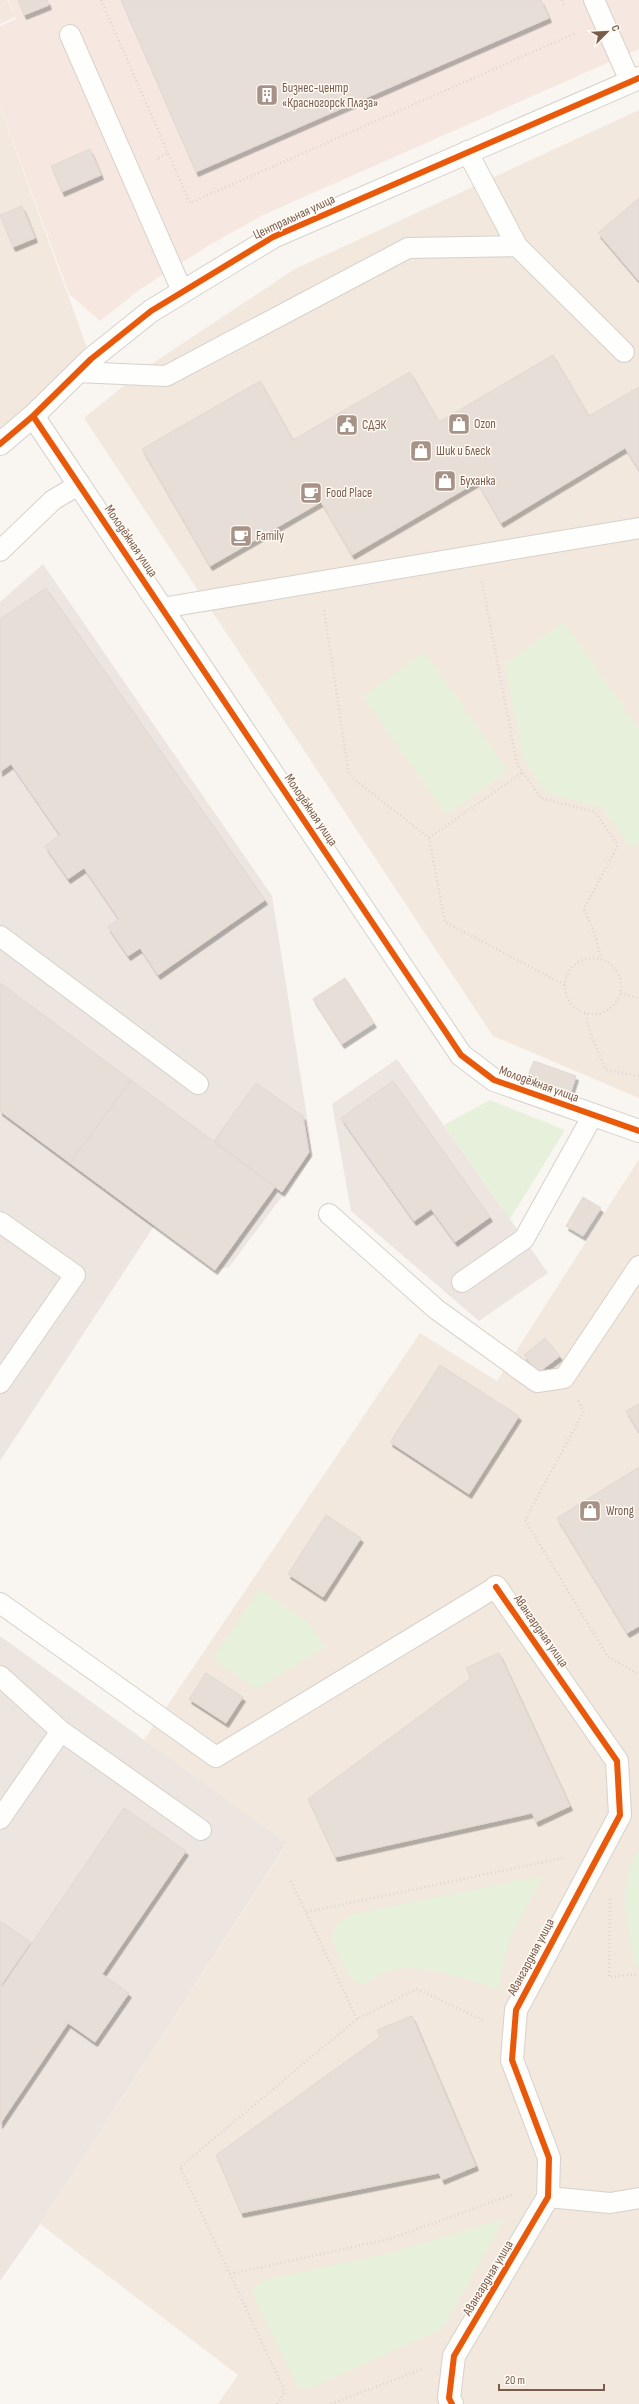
<svg xmlns="http://www.w3.org/2000/svg" width="639" height="2404" viewBox="0 0 639 2404" font-family="'Sofia Sans Condensed',sans-serif">
<style>
.residential{fill:#f2e8de}
.commercial{fill:#f6e8e1}
.industrial{fill:#ede5e0}
.green{fill:#e7f0db}
.building{fill:#e6ded7;stroke:#e2d8d2;filter:url(#shadow)}
.lines{fill:none;stroke-linecap:round;stroke-linejoin:round}
.lane-casing{stroke:#d7d1cb;stroke-width:22}
.street-casing{stroke:#d7d1cb;stroke-width:24}
.path{stroke:#dcd5d0;stroke-width:2.5;stroke-dasharray:1 3;stroke-linecap:butt}
.lane{stroke:#fefefd;stroke-width:20}
.street{stroke:#fefefd;stroke-width:22}
.cycleway-casing{stroke:#fffaf3;stroke-width:8}
.cycleway{stroke:#e8590c;stroke-width:6}
.labels{text-anchor:middle;dominant-baseline:central;stroke-width:3;stroke-linejoin:round;paint-order:stroke}
.poi-label{font-size:13px;fill:#7a5c4d;stroke:#fffaf3;text-anchor:start}
.street-label{font-size:13px;fill:#7a5c4d;stroke:#fffaf3}
</style>
<defs>
<filter id="shadow"><feDropShadow dx="2.5" dy="4.5" stdDeviation="0" flood-color="#0004"/></filter>
</defs>
<rect width="100%" height="100%" fill="#f9f5f0"/>
<!-- residential -->
<path class="residential" d="M0 0H7L15 17 0 24Z
M0 107 91 359 0 444Z
M639 110V1098L493 1036 84 418 147 367 295 269Z
M639 1159V2404H218L238 2375 40 2224 287 1844 144 1740 420 1333 497 1381Z"/>
<!-- commercial -->
<path class="commercial" d="M8 0H639V49L263 215 208 246 139 290 100 321 69 294 0 106V26L16 19Z"/>
<!-- industrial -->
<path class="industrial" d="M43 564 272 896 313 1155 229 1267 215 1270 154 1226 0 1461V602Z
M397 1059 548 1273 479 1321 351 1211 332 1104Z
M0 1636 287 1843 40 2224 0 2281Z"/>
<!-- green -->
<path class="green" d="M564 622 639 729V845L630 847 603 808 547 793 524 760 505 664Z
M425 652 508 771 446 815 363 696Z
M490 1100 565 1130 510 1219 444 1125Z
M260 1589 309 1623 325 1647 257 1689 213 1659Z
M639 1850V1966L635 1967C629 1929 615 1884 639 1850Z
M543 1876 509 1940 498 1989C468 1981 419 1961 389 1971 379 1974 370 1981 361 1985L350 1978 331 1938 338 1922 354 1914Z
M504 2219 446 2323 440 2330 313 2387 298 2388 253 2296 254 2287 264 2280 390 2253Z"/>
<!-- building -->
<path class="building" d="M18 0H47L49 5 24 15Z
M121 0H541L549 18 196 172Z
M90 149 101 175 62 192 51 166Z
M639 198V281L598 233Z
M22 206 35 238 13 247 0 215Z
M553 355 589 416 639 387V470L625 448 501 523 477 482 352 555 321 502 210 566 142 449 260 381 293 440 410 372 439 422Z
M46 588 265 900 158 975 140 948 128 956 108 927 119 919 84 868 68 879 45 846 60 835 11 764 0 772V619Z
M345 978 374 1023 342 1044 313 999Z
M0 983 131 1080 70 1163 0 1111Z
M534 1061 576 1076 571 1092 528 1076Z
M131 1080 275 1187 215 1270 70 1163Z
M393 1081 490 1217 455 1242 431 1209 414 1221 341 1118Z
M256 1083 303 1116 309 1152 282 1192 214 1141Z
M583 1197 601 1208 583 1236 566 1226Z
M545 1338 560 1356 538 1373 524 1355Z
M440 1365 519 1416 469 1494 390 1442Z
M639 1404V1432L626 1411Z
M639 1467V1626L627 1633 557 1518Z
M326 1515 361 1538 323 1597 288 1574Z
M499 1653 570 1806 536 1822 532 1813 335 1857 308 1799 471 1678 466 1668Z
M206 1673 243 1697 226 1723 189 1699Z
M124 1808 186 1851 102 1974 129 1993 95 2042 68 2023 0 2124V1990Z
M0 1921 31 1942 0 1987Z
M412 2016 476 2166 442 2180 439 2173 241 2213 216 2155 380 2037 377 2030Z"/>
<g class="lines">
<!-- lane casing -->
<g class="lane-casing">
<path id="lane" d="M594 0 630 81
M70 35 182 291
M467 151 517 246 624 352
M77 372 166 376 408 248 517 246
M0 551 53 500 80 484
M162 608 639 528
M0 936 198 1084
M329 1214 436 1309 537 1382 564 1378 639 1266
M0 1222 75 1275 0 1383
M462 1282 524 1239 593 1115
M0 1603 216 1757 496 1587
M0 1676 61 1731 201 1830
M0 1819 61 1731
M548 2197 610 2203 639 2198"/>
</g>
<!-- street casing -->
<g class="street-casing">
<path id="street" d="M33 416 461 1055 494 1080 639 1131
M0 444 33 416 91 359 151 311 273 237 639 78
M452 2404 449 2398 454 2356 548 2197 549 2158 512 2060 516 2010 620 1815 617 1761 496 1587"/>
</g>
<!-- path -->
<path class="path" d="M101 0 190 203 576 33
M562 0 565 7
M158 160 157 158 168 153
M482 582 517 764 541 798 595 812 618 845 584 909 594 932 601 958
M324 610 349 775 429 838 445 922 565 985
M429 838 523 772
M565 986a28 28 0 1 1 56 0a28 28 0 1 1-56 0Z
M621 993 639 998
M586 1014 590 1033 606 1070 639 1076
M578 1401 584 1411 525 1520 608 1657 639 1674
M291 1881 357 2019
M610 1899 609 1977 639 1974
M307 1912 563 1858
M230 2274 389 2239 514 2194
M277 2404 285 2392 180 2167 357 2019 417 1989 485 2021
M331 2404 422 2369"/>
<!-- lane -->
<use href="#lane" class="lane"/>
<!-- street -->
<use href="#street" class="street"/>
<!-- cycleway casing -->
<g class="cycleway-casing">
<path id="cycleway" d="M33 416 461 1055 494 1080 639 1131
M0 444 33 416 91 359 151 311 273 237 639 78
M452 2404 449 2398 454 2356 548 2197 549 2158 512 2060 516 2010 620 1815 617 1761 496 1587"/>
</g>
<!-- cycleway -->
<use href="#cycleway" class="cycleway"/>
</g>
<!-- icons -->
<defs>
<g id="building-square" transform="scale(1.15)"><rect x="-9" y="-9" width="18" height="18" rx="4" fill="#a69286" stroke="#fffaf3"/><path d="M-4-6H4V6H1V3H-1V6H-4ZM-2.5-4.3h1.7v1.8h-1.7ZM.8-4.3h1.7v1.8H.8ZM-2.5-1h1.7V.8h-1.7ZM.8-1h1.7V.8H.8Z" fill="#fff"/></g>
<g id="shop-square" transform="scale(1.15)"><rect x="-9" y="-9" width="18" height="18" rx="4" fill="#a69286" stroke="#fffaf3"/><path d="M-5-2.5h2.3a2.7 3.5 0 0 1 5.4 0H5L5.5 6h-11ZM-1.5-2.5h3a1.5 2.3 0 0 0-3 0Z" fill="#fff"/></g>
<g id="civic-square" transform="scale(1.15)"><rect x="-9" y="-9" width="18" height="18" rx="4" fill="#a69286" stroke="#fffaf3"/><path d="M-.6-6.5H3V-4.5H.6V-3L4-1V1h2V6H-6V1h2V-1L-.6-3ZM-1.2 2.5V6h2.4V2.5Z" fill="#fff"/></g>
<g id="cafe-square" transform="scale(1.15)"><rect x="-9" y="-9" width="18" height="18" rx="4" fill="#a69286" stroke="#fffaf3"/><path d="M-5.5-4.5H6V0H3Q3 3.5 0 3.5H-2.5Q-5.5 3.5-5.5 0ZM3-3.2v2h1.7v-2ZM-6 4.5H4V6H-6Z" fill="#fff"/></g>
</defs>
<g fill-rule="evenodd">
<use href="#building-square" x="267" y="95"/>
<use href="#shop-square" x="459" y="424"/>
<use href="#civic-square" x="347" y="425"/>
<use href="#shop-square" x="421" y="451"/>
<use href="#shop-square" x="445" y="481"/>
<use href="#cafe-square" x="311" y="493"/>
<use href="#cafe-square" x="241" y="536"/>
<use href="#shop-square" x="590" y="1511"/>
</g>
<g class="labels">
<!-- poi labels -->
<g class="poi-label">
<text x="282" y="88">Бизнес-центр<tspan x="282" dy="15">«Красногорск Плаза»</tspan></text>
<text x="474" y="424">Ozon</text>
<text x="362" y="425">СДЭК</text>
<text x="436" y="451">Шик и Блеск</text>
<text x="460" y="481">Буханка</text>
<text x="326" y="493">Food Place</text>
<text x="256" y="536">Family</text>
<text x="606" y="1511">Wrong</text>
</g>
<!-- street labels -->
<g class="street-label">
<text transform="translate(294 217) rotate(-25)">Центральная улица</text>
<text transform="translate(131 541) rotate(56)">Молодёжная улица</text>
<text transform="translate(311 810) rotate(56)">Молодёжная улица</text>
<text transform="translate(539 1084) rotate(20)">Молодёжная улица</text>
<text transform="translate(541 1631) rotate(55)">Авангардная улица</text>
<text transform="translate(531 1957) rotate(-62)">Авангардная улица</text>
<text transform="translate(488 2278) rotate(-59)">Авангардная улица</text>
</g>
</g>
<!-- north arrow -->
<g transform="translate(607 32) rotate(66)" stroke="#fffaf3" stroke-width="3" paint-order="stroke">
<path d="M0-3L7 15L0 10L-7 15Z" fill="#7a5c4d"/>
<text y="-6" font-size="11" font-weight="bold" text-anchor="middle" fill="#7a5c4d">С</text>
</g>
<!-- scale -->
<path d="M499 2384v6h105v-6" fill="none" stroke="#7a5c4d" stroke-width="2"/>
<text x="505" y="2384" font-size="12" fill="#7a5c4d" stroke="#fffaf3" stroke-width="3" paint-order="stroke">20 m</text>
</svg>
